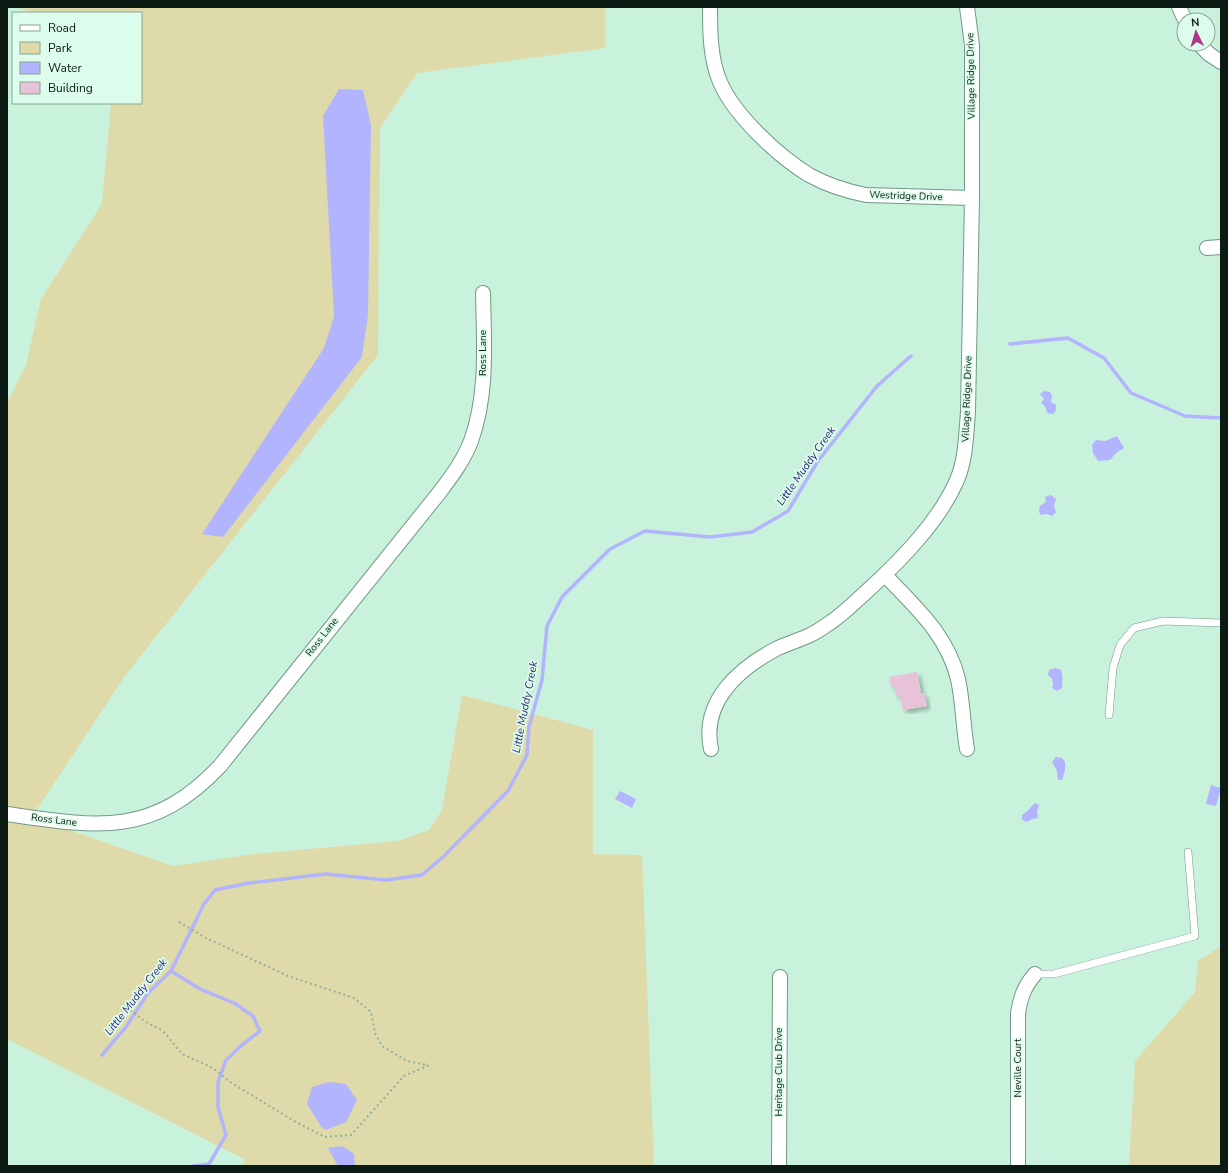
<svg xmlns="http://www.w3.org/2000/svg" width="1228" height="1173" viewBox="0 0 1228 1173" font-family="'Nunito Sans',sans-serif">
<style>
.green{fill:#dfdaa9}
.water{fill:#b2b4fe}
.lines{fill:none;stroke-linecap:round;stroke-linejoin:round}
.stream{stroke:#b2b4fe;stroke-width:3.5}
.building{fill:#e7c2d8;filter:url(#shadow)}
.lane-casing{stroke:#729985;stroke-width:8}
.street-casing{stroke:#729985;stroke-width:16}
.path{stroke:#8fb09f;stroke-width:2;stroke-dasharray:2 3;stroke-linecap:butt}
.lane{stroke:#fff;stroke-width:7}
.street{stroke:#fff;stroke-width:14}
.labels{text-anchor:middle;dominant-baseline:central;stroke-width:3.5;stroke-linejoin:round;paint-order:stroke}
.street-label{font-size:10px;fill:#0b1b13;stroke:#ddfdec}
.water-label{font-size:11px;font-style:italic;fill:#312679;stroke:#ddfdec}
</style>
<defs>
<filter id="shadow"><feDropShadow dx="3.5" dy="3.5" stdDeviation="2" flood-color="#0004"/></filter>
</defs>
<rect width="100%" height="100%" fill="#c9f2dd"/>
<!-- green -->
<path class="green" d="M17 7H605V48L417 73 380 128 378 355 125 676 32 817 173 866 254 854 398 841 429 830 442 810 462 695 593 730V854L642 855 654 1166H243L244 1159 7 1039V403L26 365 41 299 102 204 111 103H141V13H33Z
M1221 946V1166H1129L1135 1061 1195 992 1198 961Z"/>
<!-- water -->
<path class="water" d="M339 89 363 90 371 125 368 315 362 357 223 537 202 534 324 348 334 316 323 116Z
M1044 391 1050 392 1052 396 1051 402 1056 405V410L1053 414 1047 413 1045 406 1041 403 1044 399 1040 394Z
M1117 436 1124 448 1116 453 1110 460 1098 461 1093 453 1092 445 1096 440 1105 441Z
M1051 495 1056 499 1054 506 1056 512 1052 516 1047 514 1041 515 1039 512 1040 506 1046 502 1045 497Z
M1055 668 1061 670C1063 676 1062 682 1062 688L1057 691 1052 688C1054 682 1053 679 1048 675L1049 670Z
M1056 757 1062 758 1065 762V771L1062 780H1058L1057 771 1052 762Z
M1211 785 1221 788 1216 806 1206 804Z
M620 791 636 799 632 808 615 799Z
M1035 803 1039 805 1037 812 1038 818 1032 819 1027 822 1022 820V815C1029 811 1030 807 1035 803Z
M329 1082 346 1084 357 1100 346 1122 326 1130 322 1128 307 1104 312 1087Z
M342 1146 354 1154 355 1166H338L328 1148Z"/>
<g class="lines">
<!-- stream -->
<path class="stream" d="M1010 344 1068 338 1104 358 1131 393 1185 416 1221 418
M171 971 200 989 234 1003 253 1016 260 1031 242 1045 226 1060 218 1082V1107L226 1135 209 1164 193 1166
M102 1055 126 1027 148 993 171 971 204 904 215 890 249 883 326 874 386 880 422 875 444 856 508 791 527 755 529 727 542 680 547 626 562 597 610 549 645 531 710 537 752 532 788 511 818 461 877 386 911 356"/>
</g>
<!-- building -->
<path class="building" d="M917 672 921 693H924L927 706 903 710 900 695 896 696 894 686 891 687 889 677Z"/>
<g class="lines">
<!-- lane casing -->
<g class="lane-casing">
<path id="lane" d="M1109 715 1113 668 1120 645 1134 628 1163 621 1221 623
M1035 974H1054L1195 936 1188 852"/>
</g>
<!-- street casing -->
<g class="street-casing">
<path id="street" d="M710 7C710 32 710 58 720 82 734 115 778 156 809 175 827 185 846 191 866 195L972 198
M1179 7 1185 20
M1199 44 1209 54 1221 62
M1207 248 1221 247
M885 575C915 607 947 634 958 679 963 702 963 726 967 749
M711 749C701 702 738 669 776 649 786 644 797 641 808 636 815 633 824 627 831 622 843 614 854 603 865 593 899 562 939 522 957 480 966 459 966 435 968 412L972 198V45L967 7
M7 814C96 827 152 838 220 766L439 493C451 477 464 460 471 441 488 394 484 343 483 293
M779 1166 780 977
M1018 1166V1013C1021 996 1024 987 1035 974"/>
</g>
<!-- path -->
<path class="path" d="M179 922 206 938 288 976 354 998 371 1012 375 1033 382 1046 407 1061 427 1065
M126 1007 146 1022 163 1031 182 1054 213 1068 230 1082 294 1121 325 1137 351 1135 404 1076 429 1065"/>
<!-- lane -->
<use href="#lane" class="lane"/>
<!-- street -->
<use href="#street" class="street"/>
</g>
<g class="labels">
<!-- street labels -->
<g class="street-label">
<text transform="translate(971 76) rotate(-91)">Village Ridge Drive</text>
<text transform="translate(906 196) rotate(2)">Westridge Drive</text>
<text transform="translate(483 353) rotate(-90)">Ross Lane</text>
<text transform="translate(967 399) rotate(-88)">Village Ridge Drive</text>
<text transform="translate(322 637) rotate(-52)">Ross Lane</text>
<text transform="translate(54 820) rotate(7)">Ross Lane</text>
<text transform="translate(1018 1068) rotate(-90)">Neville Court</text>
<text transform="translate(779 1072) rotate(-90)">Heritage Club Drive</text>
</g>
<!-- water labels -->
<g class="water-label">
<text transform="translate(806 466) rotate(-55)">Little Muddy Creek</text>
<text transform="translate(525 707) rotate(-79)">Little Muddy Creek</text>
<text transform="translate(136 997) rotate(-52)">Little Muddy Creek</text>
</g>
</g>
<!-- border -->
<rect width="1228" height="1173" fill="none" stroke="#0b1b13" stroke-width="16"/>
<!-- legend -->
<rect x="12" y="12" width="130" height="92" fill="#ddfdec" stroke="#89a395"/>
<rect x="20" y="25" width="20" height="6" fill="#ffffff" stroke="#89a395"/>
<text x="48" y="32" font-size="12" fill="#0b1b13">Road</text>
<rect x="20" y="42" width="20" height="12" fill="#dfdaa9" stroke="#89a395"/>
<text x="48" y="52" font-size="12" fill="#0b1b13">Park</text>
<rect x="20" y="62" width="20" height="12" fill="#b2b4fe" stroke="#89a395"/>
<text x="48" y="72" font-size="12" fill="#0b1b13">Water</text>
<rect x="20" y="82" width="20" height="12" fill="#e7c2d8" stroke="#89a395"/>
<text x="48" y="92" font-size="12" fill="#0b1b13">Building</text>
<!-- north arrow -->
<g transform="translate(1196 32) rotate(355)"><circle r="19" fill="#ddfdec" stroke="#89a395"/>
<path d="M0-3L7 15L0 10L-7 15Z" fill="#b0368a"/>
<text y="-6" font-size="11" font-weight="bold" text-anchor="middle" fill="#0b1b13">N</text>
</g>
</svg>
